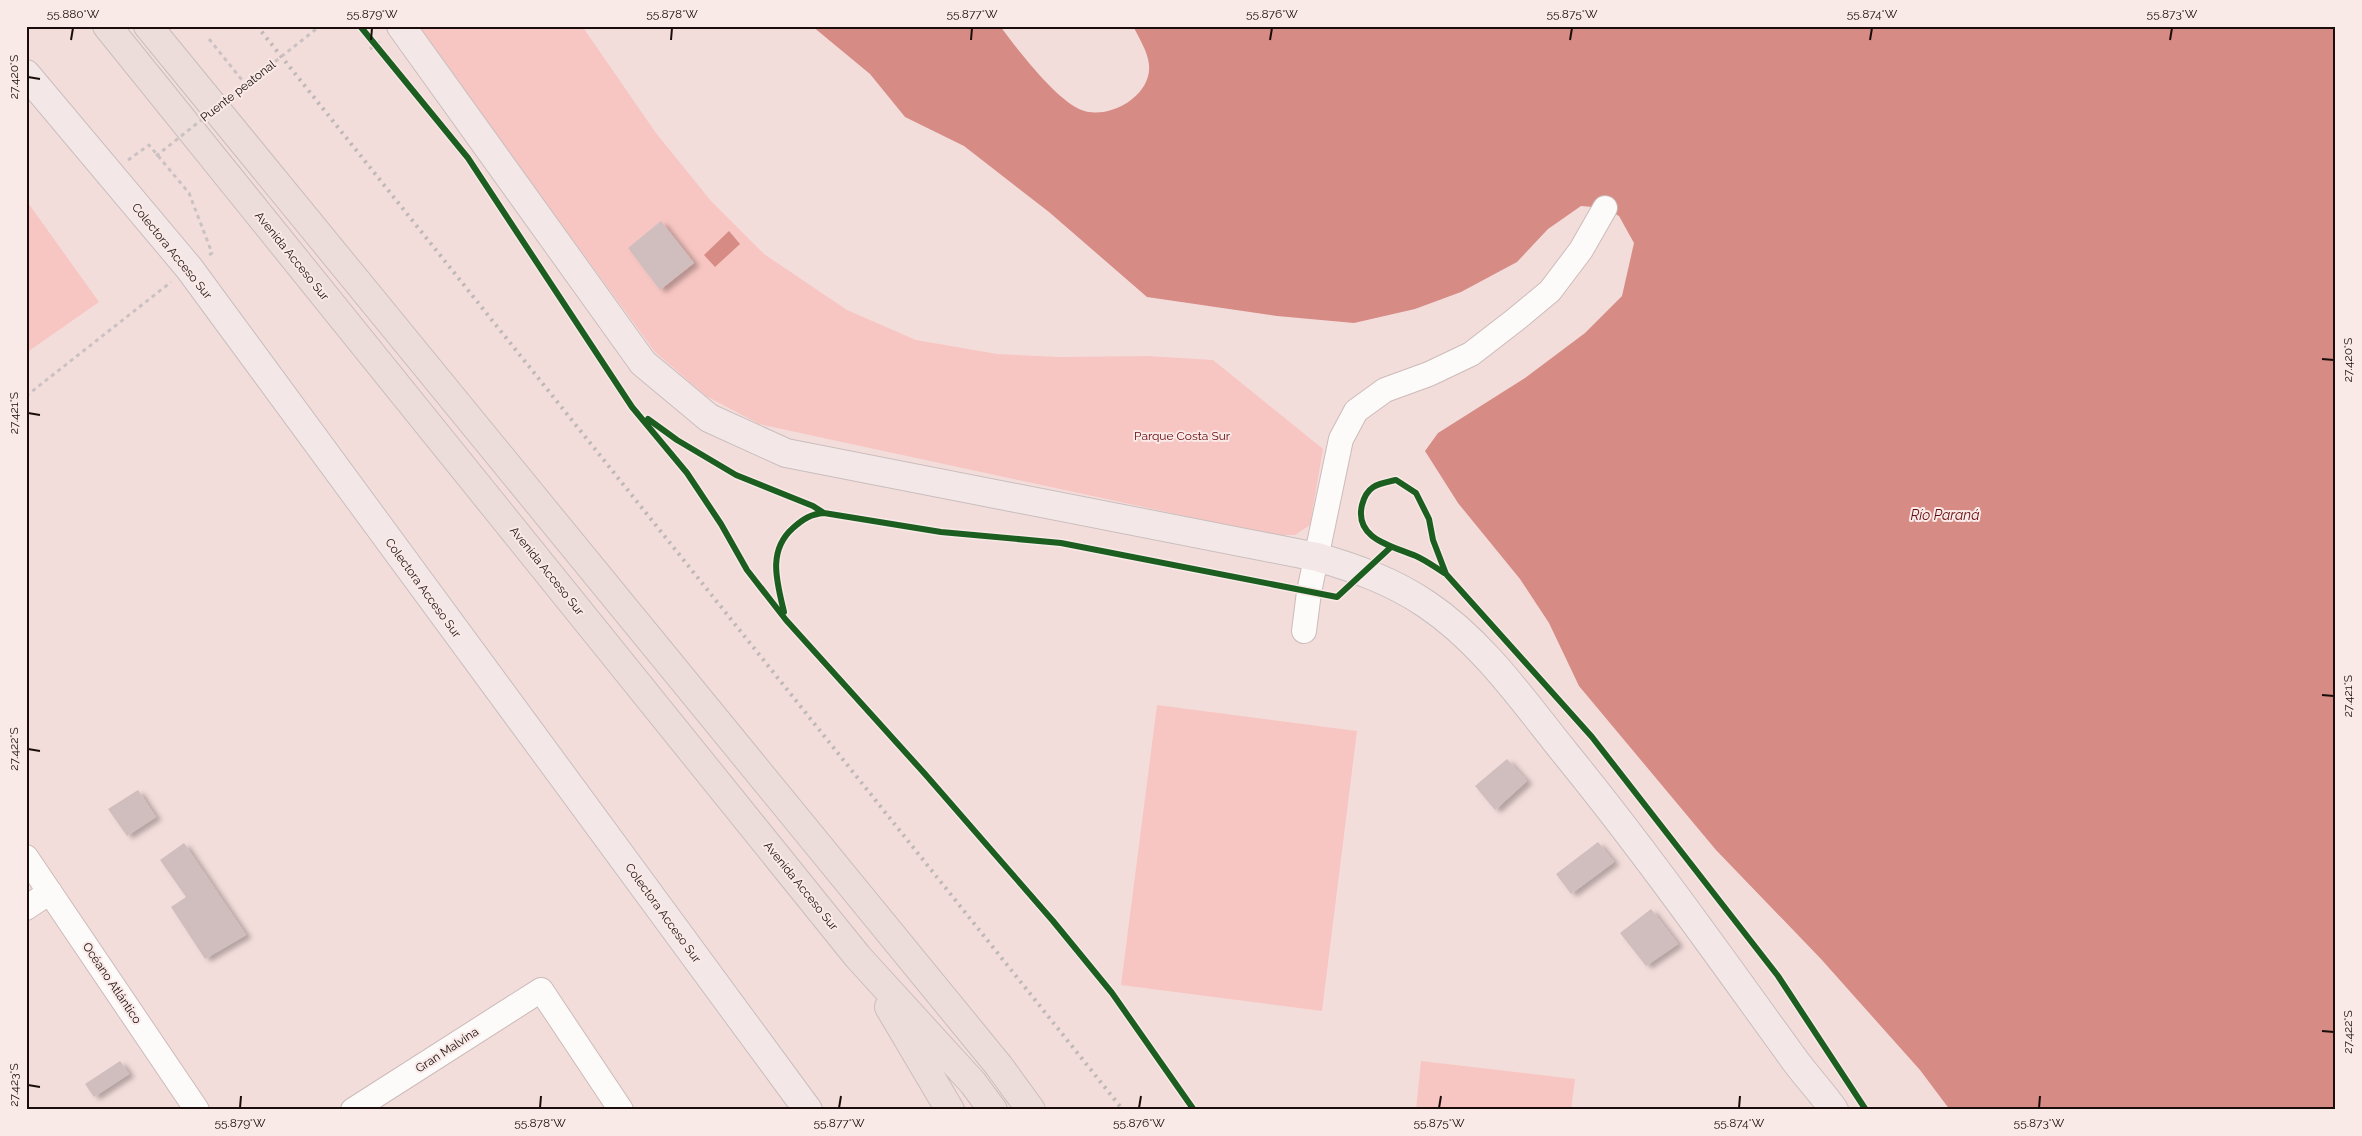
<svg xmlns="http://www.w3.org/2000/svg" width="2362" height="1136" viewBox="0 0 2362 1136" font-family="Raleway,sans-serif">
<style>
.green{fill:#f7c6c2}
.water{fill:#d68b85}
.building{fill:#cfbebd;filter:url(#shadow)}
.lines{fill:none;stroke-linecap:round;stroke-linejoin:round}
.minor-casing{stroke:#ccbbb9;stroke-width:26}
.major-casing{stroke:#c9bebd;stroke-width:30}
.highway-casing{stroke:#c9bebd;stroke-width:30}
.path{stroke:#cac2c2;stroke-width:3;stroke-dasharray:4 4;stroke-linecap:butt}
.minor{stroke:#fdfafa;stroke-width:24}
.major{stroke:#f3e8e7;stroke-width:28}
.highway{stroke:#ecdcda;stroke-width:28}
.rail{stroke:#beb9b8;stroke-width:4;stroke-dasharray:2.5 5;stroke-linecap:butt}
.path-bridge{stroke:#cac2c2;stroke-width:3;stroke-dasharray:4 4;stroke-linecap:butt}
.cycleway-casing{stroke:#f9e9e7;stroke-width:9}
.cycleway{stroke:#1b5e20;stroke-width:6}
.ticks{fill:none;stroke:#1a0d0b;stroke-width:2}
.labels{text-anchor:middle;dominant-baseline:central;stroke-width:4;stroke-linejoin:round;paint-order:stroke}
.street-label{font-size:12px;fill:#1a0d0b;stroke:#f9e9e7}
.park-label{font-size:12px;fill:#65070c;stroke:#f9e9e7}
.water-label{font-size:14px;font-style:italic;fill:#66090e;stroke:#f9e9e7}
.neatline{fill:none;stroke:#1a0d0b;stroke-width:2}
.ticks-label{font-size:12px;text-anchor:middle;fill:#1a0d0b}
</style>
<defs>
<filter id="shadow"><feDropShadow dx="5.5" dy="3" stdDeviation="2.5" flood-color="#0004"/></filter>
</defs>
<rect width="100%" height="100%" fill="#f3dddb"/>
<!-- green -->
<path class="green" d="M416 26H582L656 133 711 201 764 254 847 310 916 340 997 354 1059 357 1148 356 1213 360 1323 449 1310 525 1295 535H1273L759 424 706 396 655 352Z
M26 200 99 302 26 353Z
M1157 705 1357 731 1322 1011 1121 985Z
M1421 1061 1575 1079 1571 1110H1416Z"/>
<!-- water -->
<path class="water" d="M812 26H1000C1017 49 1054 97 1079 109 1106 122 1152 97 1149 65 1148 52 1139 38 1133 26H2336V1110H1950L1920 1070 1821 959 1716 850 1579 686 1549 623 1520 579 1458 503 1425 451 1438 433 1525 378 1585 333 1622 296 1634 243 1619 216 1605 208 1581 206 1548 229 1517 262 1461 292 1415 309 1354 323 1277 316 1147 297 1049 212 964 146 905 117 870 74Z
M729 231 740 244 715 267 704 255Z"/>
<!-- building -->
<path class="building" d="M661 221 694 263 660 290 628 248Z
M1507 759 1527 781 1495 810 1475 786Z
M138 790 156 817 127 836 108 809Z
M1598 842 1614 862 1571 894 1556 874Z
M184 843 246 935 205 959 171 907 186 897 160 860Z
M1651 909 1678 944 1646 966 1620 933Z
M120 1061 129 1074 94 1097 85 1084Z"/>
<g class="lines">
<!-- minor casing -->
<g class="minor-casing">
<path id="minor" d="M1304 631 1309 592 1341 439 1356 411 1385 390 1429 374 1471 354 1515 320 1550 291 1581 250 1605 208
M26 857 197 1110
M26 908 50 892
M353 1110 541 990 621 1110"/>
</g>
<!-- major casing -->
<g class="major-casing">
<path id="major" d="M401 26 643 363 709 418 786 453 1317 557C1355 568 1392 581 1426 604 1483 642 1524 702 1566 754 1645 851 1717 953 1791 1055 1804 1074 1821 1091 1834 1110
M26 74 189 268 808 1110"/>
</g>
<!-- highway casing -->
<g class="highway-casing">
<path id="highway" d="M107 26 858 957 973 1083 993 1110
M148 26 999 1066 1031 1110
M889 1007 950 1110"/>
</g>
<!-- path -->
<path class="path" d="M209 39 246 85
M370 49 382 40
M128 160 149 145 189 193 212 253 209 255
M26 396 171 282"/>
<!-- minor -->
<use href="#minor" class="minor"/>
<!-- major -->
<use href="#major" class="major"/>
<!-- highway -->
<use href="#highway" class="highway"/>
<!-- rail -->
<path class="rail" d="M257 26 1123 1110"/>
<!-- path-bridge -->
<path class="path-bridge" d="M156 156 320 26"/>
<!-- cycleway casing -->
<g class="cycleway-casing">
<path id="cycleway" d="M360 26 468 158 632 407 687 473 721 524 747 570 786 620 925 774 1053 921 1112 993 1194 1110
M648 419 677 440 736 475 813 506 824 513 941 532 1061 543 1337 597 1391 547
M1446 574 1433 540 1429 519 1416 493 1396 480C1378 484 1367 485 1362 505 1354 539 1392 546 1416 556 1427 561 1436 568 1446 574L1592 737 1778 976 1866 1110
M784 612C777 582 767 551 793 528 803 519 811 514 824 513"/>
</g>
<!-- cycleway -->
<use href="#cycleway" class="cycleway"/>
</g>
<!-- ticks -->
<path class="ticks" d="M71 40 73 28M371 40 372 28M671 40 672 28M971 40 972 28M1270 40 1272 28M1570 40 1572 28M1870 40 1872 28M2170 40 2172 28M28 77 40 79M2322 359 2334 360M28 413 40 415M2322 695 2334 696M28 749 40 751M2322 1031 2334 1032M28 1085 40 1087M240 1108 241 1096M540 1108 541 1096M839 1108 841 1096M1139 1108 1141 1096M1439 1108 1441 1096M1739 1108 1740 1096M2039 1108 2040 1096"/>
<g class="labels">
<!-- street labels -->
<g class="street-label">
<text transform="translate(238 91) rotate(-38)">Puente peatonal</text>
<text transform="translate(172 251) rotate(51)">Colectora Acceso Sur</text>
<text transform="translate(292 256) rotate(51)">Avenida Acceso Sur</text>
<text transform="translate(547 571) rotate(51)">Avenida Acceso Sur</text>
<text transform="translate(423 588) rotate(54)">Colectora Acceso Sur</text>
<text transform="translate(801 886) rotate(51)">Avenida Acceso Sur</text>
<text transform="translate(663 913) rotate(54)">Colectora Acceso Sur</text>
<text transform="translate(112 983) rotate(56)">Océano Atlántico</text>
<text transform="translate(447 1050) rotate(-33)">Gran Malvina</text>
</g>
<!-- park labels -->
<g class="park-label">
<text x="1182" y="436">Parque Costa Sur</text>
</g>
<!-- water labels -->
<g class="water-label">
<text x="1945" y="515">Río Paraná</text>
</g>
</g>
<!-- border -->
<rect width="2362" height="1136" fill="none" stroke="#f9e9e7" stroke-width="55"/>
<rect x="28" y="28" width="2306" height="1080" class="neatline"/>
<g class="ticks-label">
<text x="73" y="18">55.880°W</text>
<text x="372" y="18">55.879°W</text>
<text x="672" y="18">55.878°W</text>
<text x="972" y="18">55.877°W</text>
<text x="1272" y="18">55.876°W</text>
<text x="1572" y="18">55.875°W</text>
<text x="1872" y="18">55.874°W</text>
<text x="2172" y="18">55.873°W</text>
<text transform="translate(14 77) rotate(-90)" y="4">27.420°S</text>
<text transform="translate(2348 360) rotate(-90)" y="4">27.420°S</text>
<text transform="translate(14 413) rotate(-90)" y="4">27.421°S</text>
<text transform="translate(2348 696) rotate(-90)" y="4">27.421°S</text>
<text transform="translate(14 749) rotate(-90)" y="4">27.422°S</text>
<text transform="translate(2348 1032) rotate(-90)" y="4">27.422°S</text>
<text transform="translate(14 1085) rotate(-90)" y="4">27.423°S</text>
<text x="240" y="1127">55.879°W</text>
<text x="540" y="1127">55.878°W</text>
<text x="839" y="1127">55.877°W</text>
<text x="1139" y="1127">55.876°W</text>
<text x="1439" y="1127">55.875°W</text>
<text x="1739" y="1127">55.874°W</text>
<text x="2039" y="1127">55.873°W</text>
</g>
</svg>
